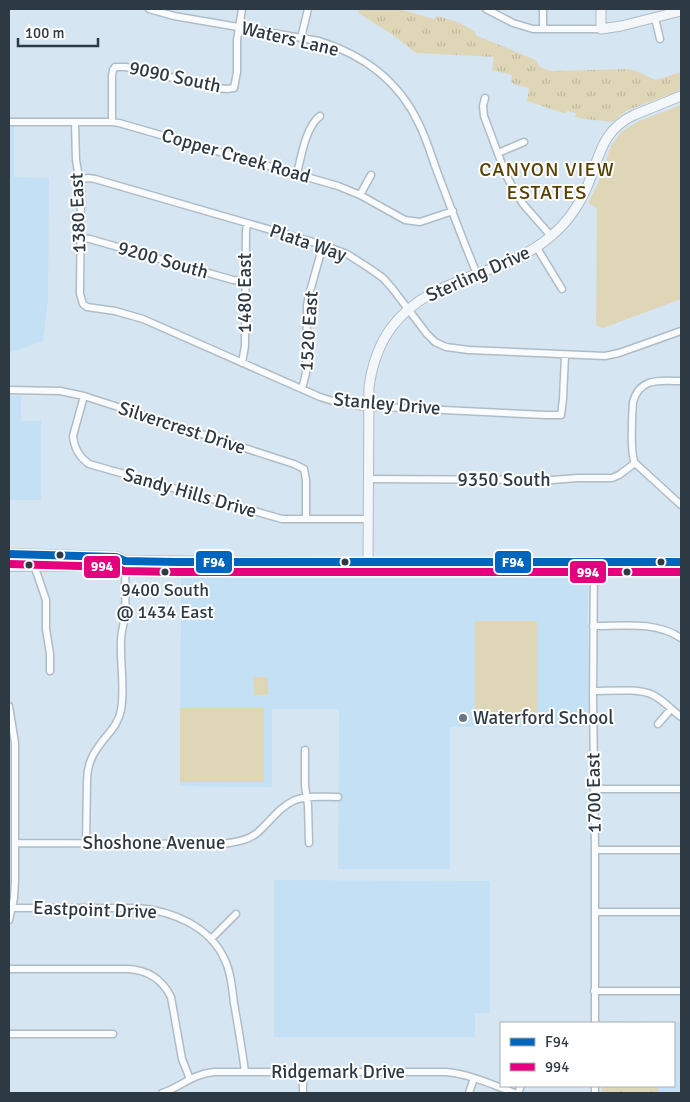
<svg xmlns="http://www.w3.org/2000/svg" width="690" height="1102" viewBox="0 0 690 1102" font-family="Signika,sans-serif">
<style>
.built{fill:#c4e0f5}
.grass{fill:url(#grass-tufts)}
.park{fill:#dfd6b8}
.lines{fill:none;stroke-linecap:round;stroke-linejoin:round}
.street-casing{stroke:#afbcc6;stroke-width:9}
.secondary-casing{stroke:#afbcc6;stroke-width:11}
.primary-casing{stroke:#b2c0c9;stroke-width:12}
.street{stroke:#f9fbfd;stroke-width:6}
.secondary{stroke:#f4f7fa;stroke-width:9}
.primary{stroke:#eef3f7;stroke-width:10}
.bus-1-casing{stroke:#fff;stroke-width:11}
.bus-2-casing{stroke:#fff;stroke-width:11}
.bus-1{stroke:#0065bd;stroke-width:8}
.bus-2{stroke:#e5007d;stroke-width:8}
.bus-dot{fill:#2e3a43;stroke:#fff;stroke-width:2}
.poi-dot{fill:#687680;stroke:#fff;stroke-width:2}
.labels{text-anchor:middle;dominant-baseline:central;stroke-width:4;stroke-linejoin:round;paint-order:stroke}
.bus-label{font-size:18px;fill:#2e3a43;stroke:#fff}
.street-label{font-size:19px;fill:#2e3a43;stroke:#fff}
.poi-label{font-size:19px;fill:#2e3a43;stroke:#fff;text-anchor:start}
.neighbourhood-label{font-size:20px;letter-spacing:1px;fill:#594000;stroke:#fff}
.line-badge{stroke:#fff;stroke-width:2}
.badge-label{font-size:14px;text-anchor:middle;font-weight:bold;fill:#fff}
</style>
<defs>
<pattern id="grass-tufts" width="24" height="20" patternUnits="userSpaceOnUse" patternTransform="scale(1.25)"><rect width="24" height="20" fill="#dfd6b8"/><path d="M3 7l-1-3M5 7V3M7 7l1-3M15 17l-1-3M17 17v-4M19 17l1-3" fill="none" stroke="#c0b89f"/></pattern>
</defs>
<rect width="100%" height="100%" fill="#d5e6f2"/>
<!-- built -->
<path class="built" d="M9 126H14V177L49 178 48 302 43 341 9 353Z
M9 396H21V421H41V500H9Z
M181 570 588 571V727H450V869H338L339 709H272V787L180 786Z
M274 880 490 881V1013H475V1037H274Z
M602 1021 681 1022V1093H602V1086H674V1023H602Z"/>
<!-- grass -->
<path class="grass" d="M358 9H400L434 19 437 16 458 22 476 32 475 35 536 60 540 67 551 71 631 69 656 80 681 72V90L626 111 612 122C599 120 587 120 575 117L576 113 567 111 566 114 527 101 529 88 516 85 511 82 512 75 492 70 494 57 416 53 390 33 358 13Z
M602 1086H658V1093H602Z"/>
<!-- park -->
<path class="park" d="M681 105V299L603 328 596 325 597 208 588 203 598 183 611 146 621 132 637 122Z
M475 621H537V719H475Z
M253 677H268V695H254Z
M180 708H264V782H180Z"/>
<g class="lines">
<!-- street casing -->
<g class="street-casing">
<path id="street" d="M149 9 174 16 319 41C364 55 399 81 419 124 427 140 432 158 438 174 451 208 463 241 477 274
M486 9 513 23 533 29H601
M543 9V29
M655 18 660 39
M301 38 308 9
M485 98 483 106 484 116 506 175 513 188 523 204 551 236
M9 122H112L119 123 338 186 360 195 405 220 420 222 453 211
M75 122 76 160 81 190 80 294 83 304 87 307 115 311 143 319 320 397 333 401 360 406 545 415H561L563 399 565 355
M112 122V76L113 70 115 67H126L217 88 227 89 234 88 237 72V40L242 9
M498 153 524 142
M297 174C301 157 306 126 320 116
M79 180 88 178 95 179 323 245 347 254 369 268 383 278 392 288 427 334 435 342 446 347 469 350 605 356 619 353 681 331
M360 195 371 175
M80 238 90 239 233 280 246 281
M537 248 562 289
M242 363 245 346 246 232 247 223
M681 381C660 381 640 377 633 402 632 415 630 453 635 463L681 505
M302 389 306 373 307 305 309 295 323 245
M9 390 60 391 84 396 294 464 304 469 306 480V519
M84 396 73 436C74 448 79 457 89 464L282 519H368
M368 479 552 480 578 478H612L619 475 635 463
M594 562 593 697 595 850V1023
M34 565 46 600V629L50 654V671
M593 626C623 626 655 621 681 638
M593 691C609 691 639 688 653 695 663 700 672 710 681 717
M9 706 15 743V881L14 898 9 920
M658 724 671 709
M305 750V786L308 805 309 843
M594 789H681
M15 843 223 844C235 842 247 841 257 833 270 822 279 807 295 800 309 795 324 797 338 797
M86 844 87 781C87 768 91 756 99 746 107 734 118 726 121 710 125 688 120 664 121 641 121 632 124 624 125 615 126 597 125 579 125 561
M595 850H681
M11 908H138C172 911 209 926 224 958 231 972 232 988 234 1003 238 1026 242 1049 245 1072
M595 912H681
M211 939 236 914
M9 969H128C148 970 162 979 171 997L182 1059 190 1079
M594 991H681
M9 1034H113
M162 1093C181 1087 192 1074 214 1072H446C470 1074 493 1085 515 1093
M303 1093V1072
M469 1093 474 1078
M518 1093 521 1086
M595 1093V1086"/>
</g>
<!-- secondary casing -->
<g class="secondary-casing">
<path id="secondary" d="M601 9V29L621 26 681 11
M368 563 369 387C372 365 378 346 391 328 431 274 502 278 550 237 566 224 578 207 586 189 600 158 600 131 634 115L681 96"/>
</g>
<!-- primary casing -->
<g class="primary-casing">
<path id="primary" d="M9 554 116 557 125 561
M9 566 115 565 125 561 368 563 681 562"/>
</g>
<!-- street -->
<use href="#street" class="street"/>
<!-- secondary -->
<use href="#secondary" class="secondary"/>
<!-- primary -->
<use href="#primary" class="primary"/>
<!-- bus-1 casing -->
<g class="bus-1-casing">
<path id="bus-1" d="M9 554 116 557 125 561 176 562H681"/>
</g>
<!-- bus-2 casing -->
<g class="bus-2-casing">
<path id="bus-2" d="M9 564 114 567 124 571 176 572H681"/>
</g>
<!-- bus-1 -->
<use href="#bus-1" class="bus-1"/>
<!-- bus-2 -->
<use href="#bus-2" class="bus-2"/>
</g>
<!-- markers -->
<g class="bus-dot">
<circle cx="60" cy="555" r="4.5"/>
<circle cx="345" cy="562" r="4.5"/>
<circle cx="661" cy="562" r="4.5"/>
<circle cx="29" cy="565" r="4.5"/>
<circle cx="165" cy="572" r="4.5"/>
<circle cx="627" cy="572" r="4.5"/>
</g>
<circle class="poi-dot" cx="463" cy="718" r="5"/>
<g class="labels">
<!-- bus labels -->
<g class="bus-label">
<text x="165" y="590">9400 South<tspan x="165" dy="22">@ 1434 East</tspan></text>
</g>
<!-- street labels -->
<g class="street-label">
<text transform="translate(290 39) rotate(13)">Waters Lane</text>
<text transform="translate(175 77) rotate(12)">9090 South</text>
<text transform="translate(236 156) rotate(16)">Copper Creek Road</text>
<text transform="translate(78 213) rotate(-92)">1380 East</text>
<text transform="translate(308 243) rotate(19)">Plata Way</text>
<text transform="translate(163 260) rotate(16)">9200 South</text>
<text transform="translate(478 274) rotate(-24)">Sterling Drive</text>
<text transform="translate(245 293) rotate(-90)">1480 East</text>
<text transform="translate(309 331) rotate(-86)">1520 East</text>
<text transform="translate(387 404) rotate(5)">Stanley Drive</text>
<text transform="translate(182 428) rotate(18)">Silvercrest Drive</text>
<text x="504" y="480">9350 South</text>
<text transform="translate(190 493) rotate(16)">Sandy Hills Drive</text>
<text transform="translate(594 793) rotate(-91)">1700 East</text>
<text x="154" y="843">Shoshone Avenue</text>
<text transform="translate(95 910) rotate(2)">Eastpoint Drive</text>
<text x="338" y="1072">Ridgemark Drive</text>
</g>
<!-- poi labels -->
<g class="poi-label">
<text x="473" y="718">Waterford School</text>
</g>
<!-- neighbourhood labels -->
<g class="neighbourhood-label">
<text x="547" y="169">CANYON VIEW<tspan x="547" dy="23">ESTATES</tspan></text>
</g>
</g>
<g class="line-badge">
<rect x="195" y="550" width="38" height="24" rx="5" fill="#0065bd"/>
<rect x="494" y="550" width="38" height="24" rx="5" fill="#0065bd"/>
<rect x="83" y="555" width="38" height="24" rx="5" fill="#e5007d"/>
<rect x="569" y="560" width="38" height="24" rx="5" fill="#e5007d"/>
</g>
<g class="badge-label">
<text x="214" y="567">F94</text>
<text x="513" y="567">F94</text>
<text x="102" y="571">994</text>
<text x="588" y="577">994</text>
</g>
<!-- border -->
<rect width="690" height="1102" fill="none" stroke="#2e3a43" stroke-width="20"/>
<!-- legend -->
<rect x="500" y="1022" width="175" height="65" fill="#ffffff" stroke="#abb0b4"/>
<rect x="510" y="1038" width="25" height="8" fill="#0065bd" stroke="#abb0b4"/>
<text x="545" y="1047" font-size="15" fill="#2e3a43">F94</text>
<rect x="510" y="1063" width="25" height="8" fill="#e5007d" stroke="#abb0b4"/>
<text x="545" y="1072" font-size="15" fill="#2e3a43">994</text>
<!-- scale -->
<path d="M18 38v8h80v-8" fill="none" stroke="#2e3a43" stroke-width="2.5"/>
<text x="25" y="38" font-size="15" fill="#2e3a43" stroke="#ffffff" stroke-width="4" paint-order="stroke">100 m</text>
</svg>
